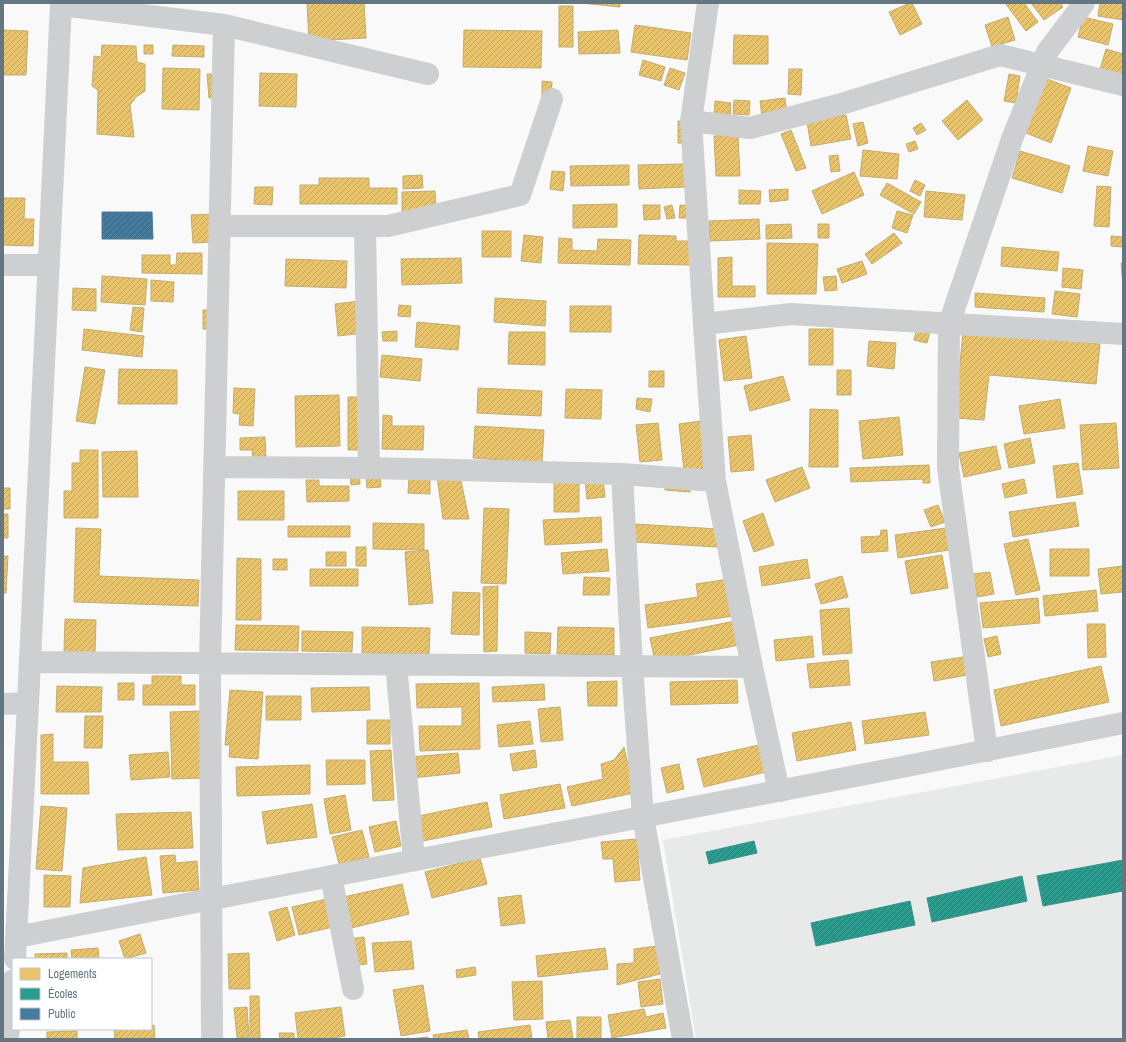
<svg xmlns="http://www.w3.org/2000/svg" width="1126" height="1042" viewBox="0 0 1126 1042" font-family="'Archivo Narrow',sans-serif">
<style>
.built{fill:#e8e9e9}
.homes{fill:url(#homes-hatch);stroke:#c1ad72}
.schools{fill:url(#schools-hatch);stroke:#3c918b}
.public{fill:url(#public-hatch);stroke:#4f7a95}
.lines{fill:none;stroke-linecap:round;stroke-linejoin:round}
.minor{stroke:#cecfd0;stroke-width:22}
.tertiary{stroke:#cecfd0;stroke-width:22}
</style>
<defs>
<pattern id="homes-hatch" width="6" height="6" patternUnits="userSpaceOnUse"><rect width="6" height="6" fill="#e9c46a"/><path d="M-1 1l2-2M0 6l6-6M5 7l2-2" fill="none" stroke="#c0a45d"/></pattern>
<pattern id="schools-hatch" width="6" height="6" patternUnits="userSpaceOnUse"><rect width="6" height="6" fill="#2a9d8f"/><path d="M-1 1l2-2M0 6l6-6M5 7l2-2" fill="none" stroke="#277e75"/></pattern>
<pattern id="public-hatch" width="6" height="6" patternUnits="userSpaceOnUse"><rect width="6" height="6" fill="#457b9d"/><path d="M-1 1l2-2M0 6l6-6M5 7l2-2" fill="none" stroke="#3b6580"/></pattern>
</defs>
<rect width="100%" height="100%" fill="#f9f9f9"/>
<!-- built -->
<path class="built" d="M1123 755V1039H696L663 840Z"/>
<!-- homes -->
<path class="homes" d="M307 3H364L366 38 309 41Z
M581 3H620V7Z
M910 3H912L922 24 900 35 889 12Z
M1005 3H1024L1038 22 1026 31Z
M1031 3H1060L1063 7 1044 20Z
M1100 3H1123V20L1098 16Z
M559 6H573V47H559Z
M1008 17 1015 40 992 47 985 25Z
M1083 17 1113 24 1108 45 1078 37Z
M635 25 691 33 687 60 631 52Z
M3 30 28 31 26 75H3Z
M464 30 542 31 541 68 463 67Z
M618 30 620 53 579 54 578 32Z
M734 35 768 36V64H733Z
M102 45 136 46 137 62 145 64V91L136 97 130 105 134 137 97 134 98 90 92 86 94 56 101 57Z
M144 45H153V54H144Z
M173 45 204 46V57L172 56Z
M1106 49 1123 54V76L1100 69Z
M643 60 665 67 661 81 639 75Z
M163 68 200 69 199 110 162 109Z
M670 68 685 73 679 90 664 85Z
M789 69H802L801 95 788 94Z
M260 73 297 74 296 107 259 106Z
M207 74H215L217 98H209Z
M1009 74 1020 76 1016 103 1004 101Z
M1047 79 1071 88 1051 143 1026 133Z
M542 81 552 82 551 101H542Z
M785 98 787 114 762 116 760 101Z
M734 100 750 101 749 115 733 114Z
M967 100 983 120 958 140 942 121Z
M715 101 731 103 730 116 714 114Z
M846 115 851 139 811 146 807 122Z
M678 121H689V143H678Z
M863 122 868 143 858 146 853 124Z
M921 123 926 130 917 135 913 128Z
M791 130 806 168 796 171 781 134Z
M738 135 740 176H716L714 136Z
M915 141 918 149 909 152 906 144Z
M1088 146 1113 151 1108 176 1083 171Z
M863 150 899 154 897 179 860 176Z
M1020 151 1070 166 1062 193 1012 178Z
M838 155 840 171 831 172 829 156Z
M684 164 685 187 639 189 638 165Z
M629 165V185L571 186 570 166Z
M552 171 565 172 563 191 550 189Z
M854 172 864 195 822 214 812 191Z
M422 175 423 188 403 189V176Z
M319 178H369V188H397V204H300V185H319Z
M915 180 925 185 920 196 910 191Z
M887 183 921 202 914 214 880 195Z
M1097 186 1111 187 1109 227 1094 226Z
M255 187H273L272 205 254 204Z
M788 189V200L770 202 769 190Z
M739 190 761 191 760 204H739Z
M435 191 436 212 402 214V192Z
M926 191 965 195 962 220 924 217Z
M3 198H25L24 219H34L33 246 3 245Z
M617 204V227L573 228V205Z
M643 205H660V219L644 220Z
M672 205 675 218 667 219 664 207Z
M680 205 690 206 689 218H679Z
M897 211 913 215 907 233 892 228Z
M213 214 214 242 193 243 191 215Z
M759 219 760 239 710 241 709 221Z
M791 224 792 238 766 239V225Z
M818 224H829V238H818Z
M482 231H511V257H482Z
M894 233 902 243 872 264 865 254Z
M524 235 543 237 541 263 521 261Z
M639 235 676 236V241H692L691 265 638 264Z
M1111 236 1123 237V247L1111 246Z
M559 238 572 239V250L597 251 598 239 631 240 630 265 558 263Z
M767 243 818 244 816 294H767Z
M1002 247 1059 252 1057 271 1001 266Z
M177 253H202V274L142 273V255H170V265H176Z
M732 257V286H755V297H718V258Z
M461 258 462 283 402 285 401 259Z
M286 259 347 261 346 288 285 286Z
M862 261 867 274 842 283 837 269Z
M1121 263H1123V286Z
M1063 268 1083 270 1081 289 1062 287Z
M102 276 147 279 145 305 101 302Z
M836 276 837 290 825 291 823 277Z
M151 280 174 282 173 302 151 301Z
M73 288 96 289V311L72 310Z
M1055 291 1080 294 1077 317 1052 314Z
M975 293 1045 298 1044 312 975 307Z
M495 298 546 301 545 326 494 322Z
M360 301 364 333 338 336 335 304Z
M399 305 411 306 410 317 398 316Z
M570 306H611V332H570Z
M133 307 144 308 142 332 130 330Z
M203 310H210V329H203Z
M417 322 460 326 458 350 415 347Z
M917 327 930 331 927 343 914 340Z
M84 329 144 336 142 357 82 350Z
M809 329H833V365H809Z
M397 331V341H383L382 332Z
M963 331 1100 344 1096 384 989 375 984 420 955 418Z
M509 332H545V365L508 364Z
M746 336 752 378 724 381 719 340Z
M869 341 896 343 894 369 867 366Z
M382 355 422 359 420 381 380 377Z
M85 367 105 370 95 424 76 421Z
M119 369 177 370V404H118Z
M837 370H851V395H837Z
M649 371H664V387H649Z
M783 376 790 400 750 411 744 386Z
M234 388 255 389 253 426 239 425 240 414 233 413Z
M478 388 542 391 541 416 477 413Z
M566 389 602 390 601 419 565 418Z
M339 395 340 446 296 447 295 396Z
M348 397H366V450H348Z
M637 398 652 399 650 412 636 409Z
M1060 399 1065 428 1024 434 1019 406Z
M810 409 838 410V467H809Z
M383 415 392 416V426H424L423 450 382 449Z
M899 417 903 455 863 459 859 421Z
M701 421 706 469 684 471 679 424Z
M658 423 662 460 640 462 636 425Z
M1116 423 1119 468 1083 470 1080 425Z
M475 426 544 430 542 463 473 458Z
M751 435 754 470 731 472 728 437Z
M265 437 266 459H253L252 450H240V438Z
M1030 438 1035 463 1009 468 1004 444Z
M996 446 1001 469 964 477 959 453Z
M80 450H98V518H64V491H72V463H80Z
M137 451 138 497H103L102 452Z
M1078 463 1083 494 1057 498 1053 466Z
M929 465 930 483H923V479L851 482 850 468Z
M802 467 810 488 775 502 766 480Z
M359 470 360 484 351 485 350 471Z
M380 474 381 487 367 488 366 475Z
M554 475H579V512H554Z
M409 476 430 477V494L408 493Z
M460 476 469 519H443L437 477Z
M603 478 605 497 587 499 585 480Z
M665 479 691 481 690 492 665 490Z
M1024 479 1027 493 1005 498 1002 484Z
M306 480H319V486H349V501L307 502Z
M3 488H10V509H3Z
M238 491H284V520H238Z
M1075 502 1079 526 1013 537 1009 512Z
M938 505 945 522 931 527 924 510Z
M484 508 509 509 506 584 481 583Z
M763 513 774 545 754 552 743 521Z
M3 514H8V538H3Z
M601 517 602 542 545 545 543 520Z
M373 523 424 524V550L373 549Z
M635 524 718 529 717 547 634 542Z
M288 526H350V537H288Z
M76 528 101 529 99 576 199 580 198 606 74 602Z
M946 528 949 550 898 558 895 535Z
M881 530H887L888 551 862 553 861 537 880 536Z
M1028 539 1040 590 1016 595 1004 544Z
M356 547H366V566H356Z
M607 549 609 571 563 574 561 553Z
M1050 549H1089V576H1050Z
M428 550 433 603 409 605 405 552Z
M326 552H346V566H326Z
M942 555 948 588 911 594 905 561Z
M3 556H8L6 593H3Z
M237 558 261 559V620H236Z
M273 559H287V570H273Z
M807 559 810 578 762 586 759 567Z
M1123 566V592L1101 594 1098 569Z
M310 569H358V586H310Z
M990 572 994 594 977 597 973 574Z
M842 576 848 597 821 604 815 584Z
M584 577 610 578 609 595H583Z
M729 579 734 616 648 628 645 605 698 597 696 584Z
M498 586 497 651 484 652 483 587Z
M1096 590 1098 611 1045 616 1043 596Z
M453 592 480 593 479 635 451 634Z
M1038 598 1040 623 983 628 980 603Z
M849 608 852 653 823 655 820 610Z
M65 619 96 620 95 653 64 652Z
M735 621 739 645 655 662 650 638Z
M1087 624H1105L1106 657 1088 658Z
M236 625 299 626 298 651 235 650Z
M362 627 430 628 429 654 362 653Z
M558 627 614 628V655L557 654Z
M302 631 353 632 352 652 302 651Z
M525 632 551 633 550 654 525 653Z
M812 636 814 657 776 661 774 640Z
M997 636 1001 654 988 657 984 639Z
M970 656 973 674 934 681 931 662Z
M848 660 850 685 810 688 807 664Z
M1101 666 1109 702 1001 726 994 690Z
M152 676H181V685H195V705H143V685H152Z
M737 680 738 703 671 705 670 682Z
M617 681V706H588L587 682Z
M118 683H134V700H118Z
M479 683 480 749 420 751 419 726H462V707L417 708 416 684Z
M544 684 545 700 493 702 492 687Z
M57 686 102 687 101 712H56Z
M369 687 370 710 312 712 311 688Z
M230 690 263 692 258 759 229 757 230 745H225Z
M266 696H301V720H266Z
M560 707 563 740 541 742 538 709Z
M201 711 204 778 172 779 170 712Z
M925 712 929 735 865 744 862 721Z
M85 716H103L102 748H84Z
M367 720H390V744H367Z
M530 721 533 744 499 747 497 725Z
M851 722 856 750 797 761 792 733Z
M53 734V762H88L89 794H41V735Z
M763 744 770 771 704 787 697 759Z
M624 747 634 793 572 806 567 787 603 779 601 764 614 760Z
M391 750 394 800 373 801 370 751Z
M535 750 537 767 513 771 510 754Z
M168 752 170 777 131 780 129 755Z
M458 753 460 773 412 778 410 757Z
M326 760H365V784L327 785Z
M679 764 684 789 667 793 661 768Z
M310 765V794L237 796 236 767Z
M560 784 565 808 504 819 500 795Z
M345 795 351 830 330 834 324 799Z
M487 802 492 827 418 842 413 817Z
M312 804 317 837 267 844 262 812Z
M41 806 67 808 62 871 36 869Z
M191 812 193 848 118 850 116 814Z
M396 821 401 846 375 852 369 827Z
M362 830 369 857 339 864 332 837Z
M637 839 640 880 615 882 613 859H603L601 842Z
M175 855 176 863 197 861 199 890 163 893 160 856Z
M146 857 152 895 80 903 83 868Z
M480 858 487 884 432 898 425 872Z
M44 875 71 876 70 907H44Z
M402 884 409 914 347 929 339 898Z
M521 895 525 923 501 926 498 898Z
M331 898 337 926 299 935 292 907Z
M287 907 295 935 277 941 269 912Z
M140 934 146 953 125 959 119 941Z
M364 937 367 964 351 966 348 939Z
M411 941 414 969 375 972 372 943Z
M657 946 660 974 617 985V964L634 963V949Z
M98 948 99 959H72L71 950Z
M605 948 608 969 538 977 536 956Z
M67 953V959H35V954Z
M249 953 250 989H229L228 954Z
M475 967 476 975 457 978 456 970Z
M660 979 663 1004 641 1007 638 982Z
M542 981 543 1019 514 1020 512 982Z
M423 985 430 1031 401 1036 393 990Z
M250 996H259L260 1039H250Z
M247 1007 249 1037 237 1038 234 1008Z
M341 1007 345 1036 326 1039H298L295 1013Z
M644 1009 646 1017 663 1013 666 1028 612 1038 608 1015Z
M577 1017H601V1039H577Z
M570 1020 573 1039H548L546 1022Z
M154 1025 155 1039H115L114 1029H151V1026Z
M530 1025 532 1039H479L478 1032Z
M467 1030 469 1039H434L433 1035Z
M77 1031V1039H47V1032Z
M279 1033H294V1039H280Z
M428 1037V1039H409Z"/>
<!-- schools -->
<path class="schools" d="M754 841 757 853 709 864 706 852Z
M1123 860V891L1043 906 1037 876Z
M1022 876 1027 901 932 922 927 898Z
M910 901 915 925 816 946 811 923Z"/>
<!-- public -->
<path class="public" d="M102 212H152L153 239H102Z"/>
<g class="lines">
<!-- minor -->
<path class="minor" d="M708 3 691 121 704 324 715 481 752 667 779 791
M61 5 224 25 428 74
M691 121 750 128 838 105 1000 55 1123 85
M220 226H388L520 195 552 99
M365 226 369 468
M3 265H49
M704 324 791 314 1123 334
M215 467 369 468 622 474 715 481
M622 474 632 666 643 817 683 1039
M30 662 752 667
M396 664 414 860
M987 751 948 468 949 324 1012 139 1047 52 1084 3
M331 876 353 989
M15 959 28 703 61 3
M8 1039 13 980
M212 1039 210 663 224 25"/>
<!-- tertiary -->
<path class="tertiary" d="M3 704 28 703
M17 937C385 864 755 798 1123 723"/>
</g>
<!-- border -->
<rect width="1126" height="1042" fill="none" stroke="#657683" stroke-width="8"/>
<!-- legend -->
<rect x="12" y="958" width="140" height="72" fill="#ffffff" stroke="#c1c8cd"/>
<rect x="20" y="968" width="20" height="12" fill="#e9c46a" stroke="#c1c8cd"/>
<text x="48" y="978" font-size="12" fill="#657683">Logements</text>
<rect x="20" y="988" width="20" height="12" fill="#2a9d8f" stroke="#c1c8cd"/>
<text x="48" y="998" font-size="12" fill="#657683">Écoles</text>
<rect x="20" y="1008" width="20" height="12" fill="#457b9d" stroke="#c1c8cd"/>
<text x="48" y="1018" font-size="12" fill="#657683">Public</text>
</svg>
